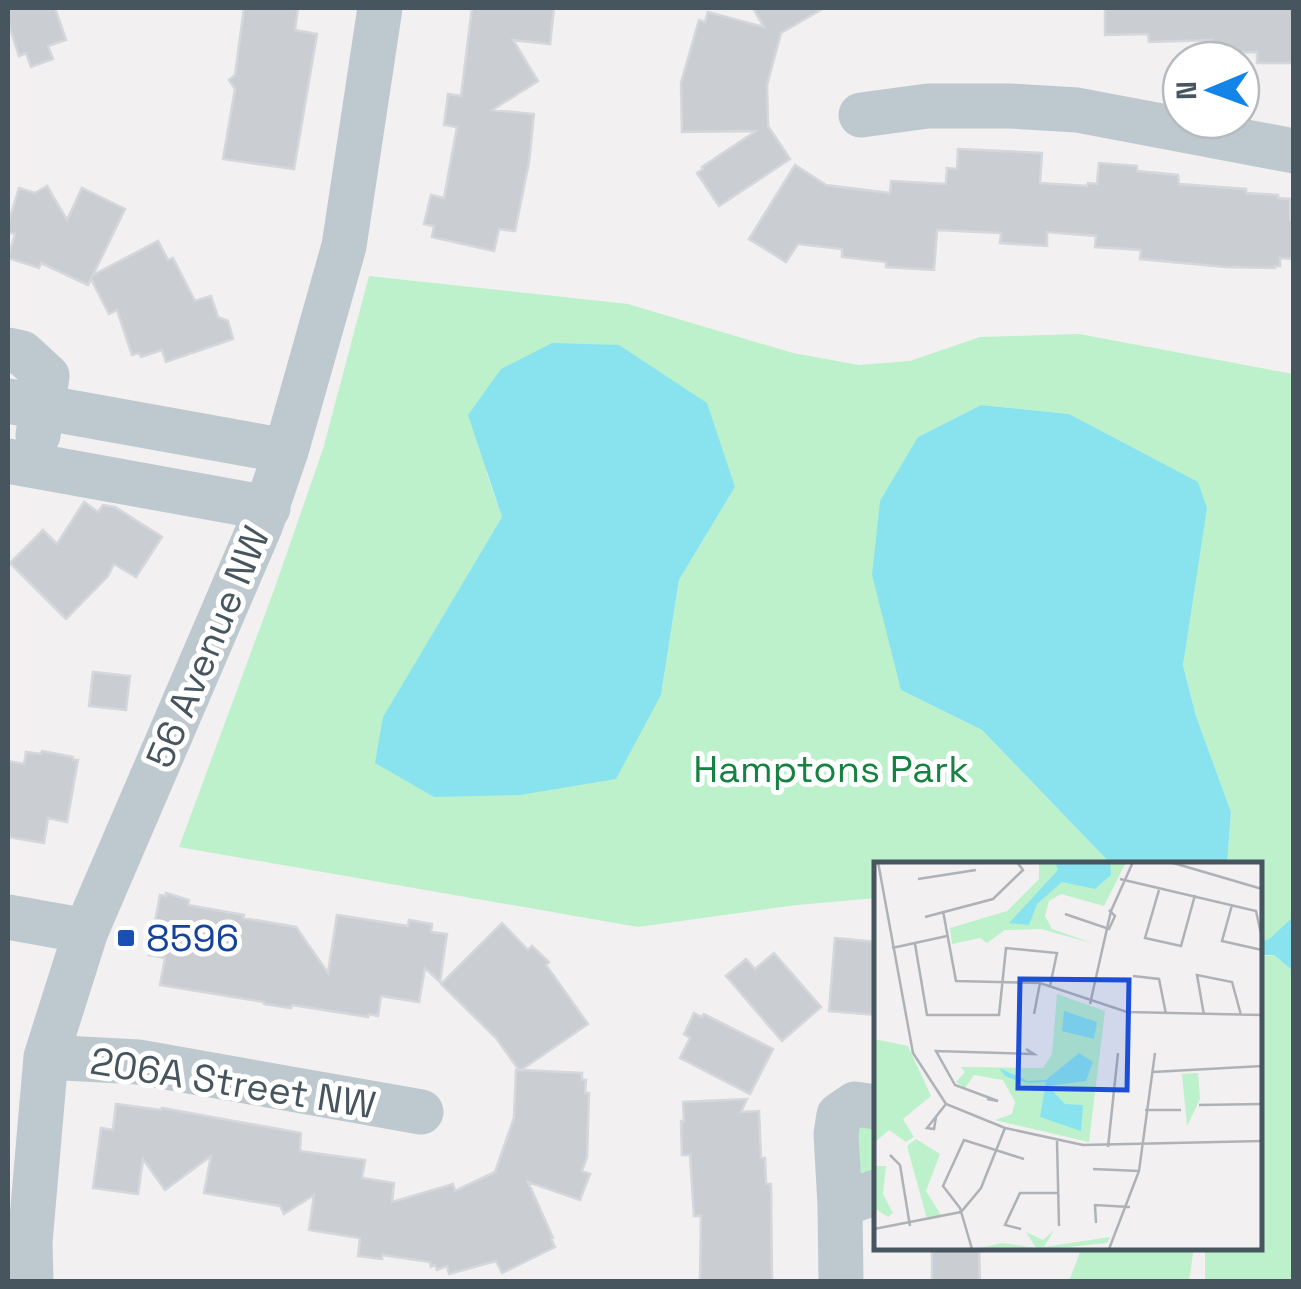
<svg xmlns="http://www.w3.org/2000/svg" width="1301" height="1289" viewBox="0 0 1301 1289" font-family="'Space Grotesk',sans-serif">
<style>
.green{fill:#bdf1cc;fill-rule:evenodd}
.water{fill:#89e3ef}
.building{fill:#caced2;stroke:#d4d7db;stroke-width:2.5}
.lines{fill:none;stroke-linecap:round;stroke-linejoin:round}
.minor{stroke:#bdc9cf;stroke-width:45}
.transit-dot{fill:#1a4fb4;stroke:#fff;stroke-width:4}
.labels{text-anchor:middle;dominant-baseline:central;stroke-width:10;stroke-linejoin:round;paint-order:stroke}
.street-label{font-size:38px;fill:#47555e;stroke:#fff}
.park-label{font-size:38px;fill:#158241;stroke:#fff}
.transit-label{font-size:38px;fill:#164399;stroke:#fff;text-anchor:start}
.inset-road{fill:none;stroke:#aeb2b6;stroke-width:2.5}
.view{fill:#1d4ed8;fill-opacity:0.15;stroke:#1d4ed8;stroke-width:5}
.inset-edge{fill:none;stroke:#47555e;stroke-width:5}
</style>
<rect width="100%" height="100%" fill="#f2f0f0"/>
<!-- green -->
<path class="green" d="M369 276 628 304 793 353 859 365 910 361 980 337 1079 334 1293 374 1294 917 1268 941H1259L1258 864H1227L1231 812 1196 716 1183 665 1190 608 1069 414 981 405 918 437 901 690 982 730 1111 864H876V898L797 905 638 927 179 847 274 590 323 449ZM486 471 735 487 679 580 661 695 383 718 502 517Z
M1274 955 1293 971V1281L1205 1282V1247L1258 1246 1259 956Z
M876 1113V1192H848V1119Z
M1082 1247H1194L1189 1281H1069Z"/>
<!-- water -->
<path class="water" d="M552 343 619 345 707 403 735 487 679 580 661 695 616 779 520 795 434 797 375 763 383 717 502 517 468 415 501 369Z
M981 405 1069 414 1198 482 1207 508 1183 665 1196 716 1231 812 1227 864H1111L982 730 901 690 872 575 880 501 918 437Z
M1293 917V971L1274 955H1258L1259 941 1268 940Z"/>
<!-- building -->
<path class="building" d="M8 8H55L66 40 48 46 53 59 31 67 26 53 19 56 8 22Z
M244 8H298L295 30 317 34 294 169 223 159 235 89 229 80 235 75Z
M472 8H554L550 44 513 40 538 81 492 110 534 114 529 162 515 231 499 229 494 251 432 237 434 226 424 224 431 195 444 198 457 127 444 125 448 94 461 96Z
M753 8H824L781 33 767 85 768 126 790 159 719 206 697 173 703 169 702 167 756 131 682 132 681 83 699 20 705 22 708 12 764 27Z
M1105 8H1294L1292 63H1257V52L1212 53V40L1149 42 1148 34 1105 35Z
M958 149 1042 153 1040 183 1087 186 1088 183 1097 184 1099 163 1137 166V171L1178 175 1179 184 1246 189V193L1278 195V198L1290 199V220L1294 221V259L1280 258V266H1275V268L1226 267 1140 259 1141 250 1095 247 1096 236 1047 232V246L1000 243 1001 233 937 230 934 270 886 267V262L842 257V249L798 244 786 262 749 239 795 165 826 185 890 193 891 181 946 184 947 168 957 169Z
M47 186 67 220 82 188 125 209 93 275 158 241 168 260 173 258 195 301 211 296 218 317 228 321 233 339 166 362 162 350 141 357 139 353 132 355 117 310 109 314 91 279 88 285 41 263 39 268 8 258 15 234 8 232V224L19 188 35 193Z
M84 502 98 512 103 505 115 507 162 537 136 577 114 564 108 576 66 619 10 563 43 530 57 544Z
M93 672 130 676 126 710 89 706Z
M42 751 73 757V760H78L67 822 48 818 44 843 8 837V761L24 764 26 752 41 754Z
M166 893 189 900 188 905 244 915 243 918 296 927 328 973 337 915 408 926 409 920 432 924 431 932 447 934 440 982 425 968 419 1002 381 996 378 1016 369 1014 368 1017 292 1005 291 1008 264 1004V1002L160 985 165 958 149 955 160 895 166 896Z
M502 923 528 950 532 946 549 962 546 965 588 1024 521 1070 582 1073V1080H586L585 1093H589L587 1157 582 1171 590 1174 580 1200 528 1182 553 1238 551 1239 555 1247 502 1273 496 1261 449 1274 447 1266 437 1270 435 1265 431 1267 430 1262 382 1255V1259L358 1256 360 1238 309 1230 314 1195 284 1214 280 1206 204 1193 211 1156 165 1190 143 1159 138 1194 93 1188 101 1128 113 1130 116 1104 161 1110 162 1108 301 1133 300 1151 365 1160 362 1178 394 1183 392 1202 453 1184 455 1191 495 1172 514 1118 516 1070H519L496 1038 441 984Z
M835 938 876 942V1015L829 1011Z
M774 953 821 1007 782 1041 726 976 746 959 755 969Z
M694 1013 702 1017 704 1014 773 1049 750 1094 680 1058 690 1038 684 1034Z
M747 1099 741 1112 759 1111 761 1158H765L766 1184H771L772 1282H700L701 1216H694L690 1155H682L681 1121H684L683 1102Z
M932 1246H979L980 1282H932Z"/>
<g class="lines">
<!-- minor -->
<path class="minor" d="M861 115 928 106H1010L1077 110 1294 151
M8 350 22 353 47 376 38 435
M8 401 286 451
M8 461 268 508
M8 917 86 931
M46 1057 138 1062 421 1112
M840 1205 836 1134 839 1115 855 1104 876 1107
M31 1282 30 1242 46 1057 86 931 261 524 286 451 344 246 380 8
M841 1282 840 1205 876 1192"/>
</g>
<!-- markers -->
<rect class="transit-dot" x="116" y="928" width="20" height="20" rx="5"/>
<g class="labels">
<!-- street labels -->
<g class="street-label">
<text transform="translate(208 647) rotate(-67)">56 Avenue NW</text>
<text transform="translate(233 1083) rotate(9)">206A Street NW</text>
</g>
<!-- park labels -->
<g class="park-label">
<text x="831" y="769">Hamptons Park</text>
</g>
<!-- transit labels -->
<g class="transit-label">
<text x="146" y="938">8596</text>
</g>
</g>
<!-- overview -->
<g transform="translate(874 862)">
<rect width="388" height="388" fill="#f2f0f0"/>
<path d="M165 0H252L230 44 187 32 175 39 171 54 178 67 221 82 167 67 131 68 113 81 106 76 78 82 76 66 133 49 165 17ZM183 132 231 149 215 280 121 258 138 252 141 240 129 218 100 213 91 226 82 220 91 210 87 205 169 206 178 192ZM0 177 34 184 57 234 29 257 40 275 32 280 15 268 0 281ZM324 211 326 237 313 264 308 212ZM42 277 66 292 52 329 67 353 53 357 33 284ZM0 304H12L9 332 19 351 14 355 0 346ZM180 368 170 385 236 375 233 381 176 387H102L128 381 162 386 152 370 169 378Z" fill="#bdf1cc"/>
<path d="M181 0H236L237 13 221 27 188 20 163 42 155 63 135 61 184 8ZM190 149 223 160 220 177 188 169ZM205 191 219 200 212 219 174 224 191 242 209 243 207 269 166 255 172 220 156 221 141 218 131 214 125 206 154 219 172 218Z" fill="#89e3ef"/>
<path class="inset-road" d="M4 0 39 191 72 242 131 266 209 283 388 279M296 0 388 27M44 17 102 8M246 17 382 49 388 76M285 28 271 76 307 84 321 33M358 43 348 79 388 88M69 49 82 119 166 121 253 150 388 153M191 52 235 67 241 54 235 48M51 55 119 37 149 8 143 0M41 82 53 153H125L132 86 183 91 176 124M18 86 73 74M259 114 285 117 292 152M216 142 237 49 259 0M160 152 166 121M330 153 323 113 358 120 367 153M279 210 388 204M113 237 124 239 81 223 62 189 160 192 152 187M325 243 388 242M271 248H307M62 255 60 267 53 266 72 242M183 279 185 364M234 285 244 191M16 293 26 303 36 364M219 307 265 309M222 361 221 343 256 345M0 367 87 350 107 326 131 266M147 367 131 363 146 331H183M98 387 86 346 69 324 90 278 150 297M235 387 265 309 281 191"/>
<path class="view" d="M146 117 255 118 253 228 144 226Z"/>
<rect width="388" height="388" class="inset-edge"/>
</g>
<!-- border -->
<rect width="1301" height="1289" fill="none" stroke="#47555e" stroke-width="20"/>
<!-- north arrow -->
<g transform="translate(1211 90) rotate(269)"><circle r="48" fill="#ffffff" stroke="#b5bbbf" stroke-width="2.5"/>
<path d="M0-8L18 38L0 25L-18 38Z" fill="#1485e8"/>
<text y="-15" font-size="28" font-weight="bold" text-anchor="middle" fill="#47555e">N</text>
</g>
</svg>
